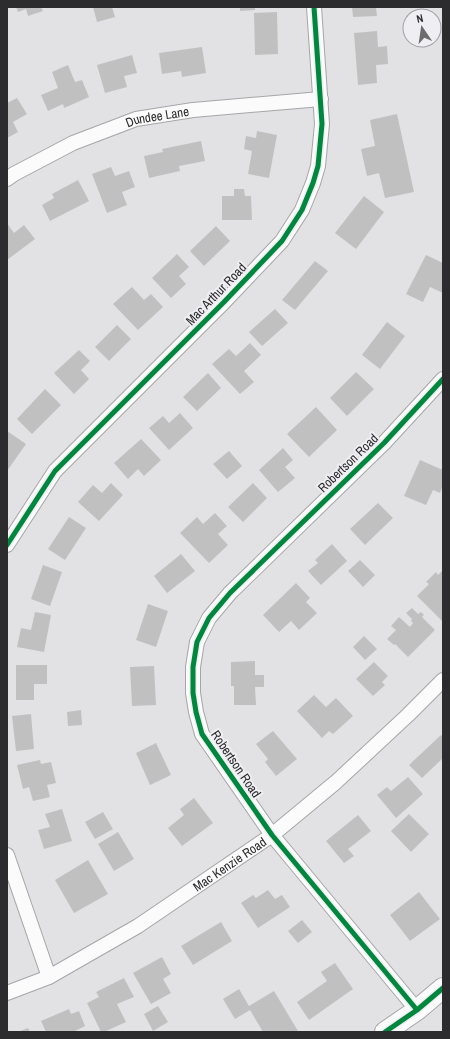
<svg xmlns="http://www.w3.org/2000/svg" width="450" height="1039" viewBox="0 0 450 1039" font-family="'Archivo Narrow',sans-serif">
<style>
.building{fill:#c1c0c1}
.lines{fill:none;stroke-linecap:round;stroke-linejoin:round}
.minor-casing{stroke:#a6a6a8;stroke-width:16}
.secondary-casing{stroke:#a6a6a8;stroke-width:22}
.minor{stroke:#fbfbfb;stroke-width:14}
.secondary{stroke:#fbfbfb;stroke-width:20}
.cycleway-casing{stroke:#eeeef3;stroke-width:8}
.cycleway{stroke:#00873e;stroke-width:5}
.labels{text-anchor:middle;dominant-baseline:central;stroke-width:4;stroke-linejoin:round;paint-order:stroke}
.street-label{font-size:13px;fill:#2c2c2e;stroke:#eeeef3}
</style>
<rect width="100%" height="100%" fill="#e2e2e5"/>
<!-- building -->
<path class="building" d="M16 7H41L43 11 28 16 26 9 18 12Z
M93 7H112L115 17 97 22Z
M240 7H255V10L240 11Z
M352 7H376L377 16 353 17Z
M277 12 278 54 255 55 254 13Z
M377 31 378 47 387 46 388 64 376 65 377 83 358 85 354 33Z
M202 47 206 73 182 77 181 71 162 74 159 53Z
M132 55 137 73 124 76 127 87 105 93 97 65Z
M68 65 75 82 82 80 89 97 64 108 63 104 48 111 41 95 58 88 52 72Z
M17 98 27 114 13 122 18 132 7 138V103Z
M397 114 414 192 385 198 379 173 367 176 361 149 375 146 370 120Z
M257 131 277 135 269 178 248 174 252 151 244 149 246 136 256 138Z
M201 141 205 161 179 166 180 171 149 178 144 156 163 152 162 149Z
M111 167 115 176 129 171 135 187 122 192 127 205 107 213 92 174Z
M78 180 89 201 50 221 42 205 54 198 52 194Z
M234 189H244L245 196H251L252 220H222V196H234Z
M364 196 384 212 356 249 335 233Z
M7 223 14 233 24 225 35 239 7 260Z
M216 226 230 241 204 266 190 251Z
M177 254 189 267 179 276 186 284 171 298 152 278Z
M426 255 443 263V293L430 287 423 302 406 294Z
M315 261 328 271 295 310 282 300Z
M132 287 144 300 151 294 163 307 138 330 113 304Z
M275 309 288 323 262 346 249 332Z
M387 322 405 336 380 369 362 355Z
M117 325 131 339 109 361 95 347Z
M250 343 261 355 244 371 254 382 240 394 212 364 229 349 236 356Z
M79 350 90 361 81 370 89 379 74 394 54 373Z
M356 372 374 389 347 416 330 398Z
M208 373 221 388 197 411 183 397Z
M45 389 61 405 32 434 17 419Z
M316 407 337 430 309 457 287 434Z
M180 413 193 428 169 450 149 428 163 416 169 423Z
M7 431 26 444 7 471Z
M141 439 161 460 144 476 138 469 128 479 114 463Z
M283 448 293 460 285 467 295 478 278 492 259 470Z
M229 451 242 466 227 479 213 464Z
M420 460 443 470V485L440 493 433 490 426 505 404 496Z
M111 483 123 495 99 521 78 502 93 485 102 493Z
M253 483 267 498 243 522 228 507Z
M378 503 393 518 365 545 350 529Z
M215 513 227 526 218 534 228 545 209 563 180 533 197 517 203 524Z
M69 517 86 528 65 560 48 549Z
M332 544 347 561 321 585 308 571 318 563 315 560Z
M181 554 195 571 167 593 154 576Z
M360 560 375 575 363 587 348 571Z
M43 565 62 572 50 606 31 599Z
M443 570V622L417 596 429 584 426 582 436 572 438 575Z
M296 583 310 598 306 602 317 613 299 630 291 621 279 632 263 615Z
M148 604 168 611 156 647 136 640Z
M412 608 418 614 421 612 424 615 422 617 435 630 408 657 395 644 394 645 387 639 396 630 391 626 399 617 410 627 413 623 411 621 412 619 406 613Z
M35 612 51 615 44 652 17 647 21 628 31 630Z
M364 636 377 649 365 660 353 647Z
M255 661V675H264V687H255L256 705H234V686H231V662Z
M374 662 388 676 382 682 385 685 373 696 356 679Z
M16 665H47V684H34V700H16Z
M154 666 156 705 132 706 130 667Z
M314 695 326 707 336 698 353 716 333 734 329 731 322 738 297 711Z
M81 710 82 725 68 726 67 712Z
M31 714 34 749 16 751 12 716Z
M273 731 297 759 276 776 265 762 268 759 256 744Z
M441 735 443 737V758L422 778 409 765Z
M156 743 171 775 150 785 136 753Z
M40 760 41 764 51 762 56 783 47 785 50 797 33 801 29 787 23 789 17 765Z
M408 777 423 794 396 818 377 795 387 787 391 791Z
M194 798 213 823 182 846 168 828 184 815 180 809Z
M62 809 72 841 44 849 38 830 50 827 45 814Z
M103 812 113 829 95 839 85 822Z
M409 814 429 834 411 852 391 831Z
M358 815 371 831 348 849 354 856 344 863 326 841Z
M118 832 134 859 114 871 98 844Z
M88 860 108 894 74 913 55 880Z
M268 890 275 899 282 895 290 907 258 928 241 903 253 895 256 898Z
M419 892 440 919 410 941 390 915Z
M302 920 312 932 298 943 288 931Z
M221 922 232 941 193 965 181 946Z
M162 957 171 974 163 979 171 993 151 1004 133 973Z
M335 963 353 989 309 1020 297 1002 327 981 321 972Z
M124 978 134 997 117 1004 126 1022 104 1032H101L87 1003 99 997 96 992Z
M239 989 249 1006 274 991 298 1031 295 1032H263L250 1010 235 1019 223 999Z
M158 1006 168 1022 153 1031 144 1014Z
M69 1009 71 1014 79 1011 85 1026 73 1032H46L41 1021Z
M28 1028 30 1032H18Z"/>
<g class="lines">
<!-- minor casing -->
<g class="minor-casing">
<g id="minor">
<path id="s1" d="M7 179 14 174 73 143 136 119 193 110 321 99"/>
<path d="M7 545 55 471 224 302 282 241 302 210 313 183 318 166 322 124 314 7"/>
<path d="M7 855 49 977"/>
<path id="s2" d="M7 993 49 977 138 926 272 835 336 782 408 715 443 680"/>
<path d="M417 1010 272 835 202 734 196 712 193 693V667L197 642 209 618 230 593 384 443 443 379"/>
</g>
</g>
<!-- secondary casing -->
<g class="secondary-casing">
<path id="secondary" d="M385 1032 417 1010 443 988"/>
</g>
<!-- minor -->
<use href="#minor" class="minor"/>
<!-- secondary -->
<use href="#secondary" class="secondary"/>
<!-- cycleway casing -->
<g class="cycleway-casing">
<path id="cycleway" d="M7 545 55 471 224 302 282 241 302 210 313 183 318 166 322 124 314 7
M417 1010 272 835 202 734 196 712 193 693V667L197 642 209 618 230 593 384 443 443 379
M385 1032 417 1010 443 988"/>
</g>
<!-- cycleway -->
<use href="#cycleway" class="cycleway"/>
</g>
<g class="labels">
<!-- street labels -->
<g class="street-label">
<text stroke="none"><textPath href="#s1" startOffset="164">Dundee Lane</textPath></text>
<text transform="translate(216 294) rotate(-46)">Mac Arthur Road</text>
<text transform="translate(348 463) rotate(-44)">Robertson Road</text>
<text transform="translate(236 764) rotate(56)">Robertson Road</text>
<text stroke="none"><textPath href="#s2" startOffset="258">Mac Kenzie Road</textPath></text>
</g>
</g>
<!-- border -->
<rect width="450" height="1039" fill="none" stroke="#2c2c2e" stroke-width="16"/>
<!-- north arrow -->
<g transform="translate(422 28) rotate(347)"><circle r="19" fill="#eeeef3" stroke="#a0a0a4"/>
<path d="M0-3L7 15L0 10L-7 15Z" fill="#6c6c6e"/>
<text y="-6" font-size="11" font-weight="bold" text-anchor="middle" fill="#2c2c2e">N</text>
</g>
</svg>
